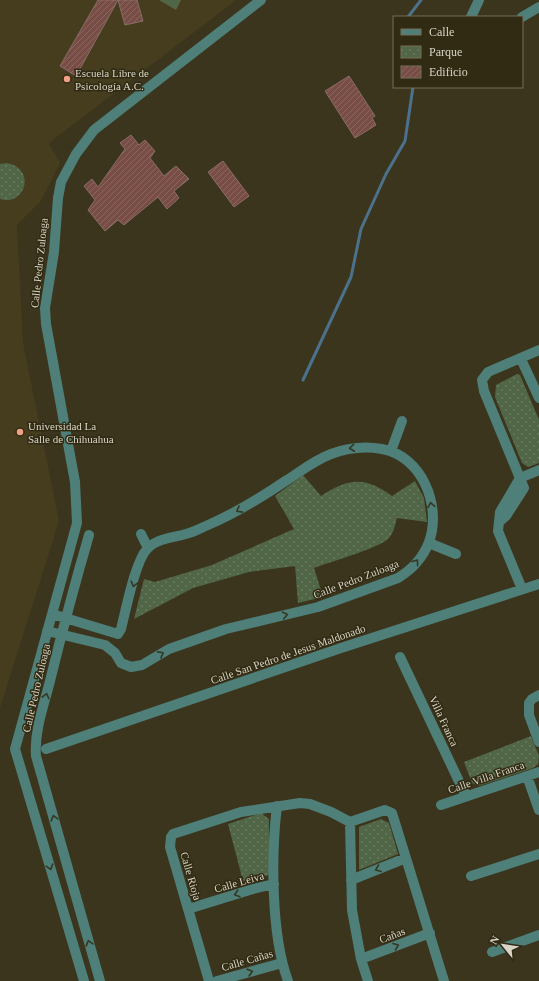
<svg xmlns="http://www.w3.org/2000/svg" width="539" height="981" viewBox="0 0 539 981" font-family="'Times New Roman',serif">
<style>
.built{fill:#453d1e}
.park{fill:url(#park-dots)}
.pitch{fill:#506647}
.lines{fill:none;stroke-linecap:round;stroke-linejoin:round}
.stream{stroke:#4c718d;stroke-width:3}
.building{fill:url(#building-hatch);stroke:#8a6c68}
.minor{stroke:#4e7f79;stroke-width:10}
.oneway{stroke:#353822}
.poi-dot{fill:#f39f85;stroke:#312b13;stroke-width:1.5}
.labels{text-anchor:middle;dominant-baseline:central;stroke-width:3;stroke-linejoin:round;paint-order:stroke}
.poi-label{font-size:11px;fill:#d8d5c7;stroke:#312b13;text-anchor:start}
.street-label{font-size:11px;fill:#d8d5c7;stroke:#312b13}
</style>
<defs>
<pattern id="park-dots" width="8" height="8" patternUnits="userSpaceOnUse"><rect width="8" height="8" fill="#506647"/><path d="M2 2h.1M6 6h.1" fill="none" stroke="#687b60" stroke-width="1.8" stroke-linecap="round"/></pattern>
<pattern id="building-hatch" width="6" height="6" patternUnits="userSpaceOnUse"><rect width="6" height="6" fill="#784d46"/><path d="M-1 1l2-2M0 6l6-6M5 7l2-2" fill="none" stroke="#8a665f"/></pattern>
</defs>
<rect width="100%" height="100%" fill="#3b351d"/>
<!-- built -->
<path class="built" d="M0 0H235V1L50 142 49 144 60 163 41 201 17 225 23 343 59 521 0 708Z"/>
<!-- park -->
<path class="park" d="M7 163C37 169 25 207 0 199V164Z
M517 374 520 375 539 420V463L528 467 522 463 495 397 496 385Z
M303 475 321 496C348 478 365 476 392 496L415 481 424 498 427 522 397 518C395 525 394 532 389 538 380 548 329 562 314 568L323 597 298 603 295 566 249 572 193 588 134 619 144 579 155 582 212 565 294 529 275 496Z
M531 736 539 756 538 764 533 768 479 786 472 783 464 762Z
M261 813 269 819V875L243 881 228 824Z
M381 819 389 823 398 854 359 870V827Z"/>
<!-- pitch -->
<path class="pitch" d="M159 0H181L176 10Z"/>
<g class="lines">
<!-- stream -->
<path class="stream" d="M408 17 421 0
M303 380 351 277 361 229 386 174 405 141 413 87"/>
</g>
<!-- building -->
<path class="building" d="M98 0H137L143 21 125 25 118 0 76 76 60 66Z
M349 76 375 116 372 118 376 125 355 138 325 91Z
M131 135 139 145 145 140 155 151 150 158 164 176 176 166 189 179 174 191 179 198 167 209 158 197 124 225 118 220 105 231 88 210 95 200 84 186 92 179 98 187 125 149 120 143Z
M223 161 249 196 234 207 208 172Z"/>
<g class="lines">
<!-- minor -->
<path class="minor" d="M471 17 479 0
M522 17 539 7
M521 359 539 398
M391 451 402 421
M499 522 506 516 524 488 484 391 482 380 488 372 539 350
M141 534 148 548
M89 535C75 583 62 632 50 681 44 705 34 731 36 756L100 981
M429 543 456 554
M522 589 498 531 500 512 520 478 539 470
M47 631 105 645 115 653 121 663 131 667 142 665 169 649 226 629 318 607 398 578C411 570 423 558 429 542 442 506 422 456 382 449 365 446 347 448 331 454 315 460 301 471 287 480 262 497 236 513 208 525 201 528 194 532 186 534 173 538 157 538 147 549 135 562 126 610 121 629L118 634 52 614
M400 657 466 796
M539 695 532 699 529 703V715L539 742
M46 749 341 648 539 584
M527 776 539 810
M441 805 539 772
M277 806C271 855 271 935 288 981
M350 822 352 910 361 959 368 981
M471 876 539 854
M351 880 406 858
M188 909 253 889 274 884
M492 952 539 935
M361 959 430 933
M84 981 15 749 77 523 75 482 46 324 45 308 54 252 58 198 61 182 76 154 94 130 261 0
M209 981 170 847 171 837 173 834 241 812 300 803 310 804 331 812 350 822 385 810 392 813 444 981
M217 981 282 963"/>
</g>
<!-- one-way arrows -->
<defs><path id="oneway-chevron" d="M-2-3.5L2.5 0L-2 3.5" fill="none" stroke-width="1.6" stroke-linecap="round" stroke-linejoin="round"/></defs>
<g class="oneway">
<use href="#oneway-chevron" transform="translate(352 448) rotate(174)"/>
<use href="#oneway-chevron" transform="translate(431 505) rotate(-100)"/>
<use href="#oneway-chevron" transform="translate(239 510) rotate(151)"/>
<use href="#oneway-chevron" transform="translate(416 562) rotate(-53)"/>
<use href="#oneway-chevron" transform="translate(134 584) rotate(105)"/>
<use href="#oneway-chevron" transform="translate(285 615) rotate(-12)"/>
<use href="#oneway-chevron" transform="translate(161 654) rotate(-29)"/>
<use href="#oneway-chevron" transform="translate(46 696) rotate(-76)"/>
<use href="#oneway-chevron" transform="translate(54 818) rotate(-106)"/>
<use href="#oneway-chevron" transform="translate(50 867) rotate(73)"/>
<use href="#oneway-chevron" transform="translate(378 869) rotate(158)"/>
<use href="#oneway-chevron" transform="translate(237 894) rotate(163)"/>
<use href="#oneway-chevron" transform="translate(89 943) rotate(-106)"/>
<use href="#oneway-chevron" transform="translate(396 946) rotate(-21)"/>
<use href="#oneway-chevron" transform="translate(250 972) rotate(-16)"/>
</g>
<!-- markers -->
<g class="poi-dot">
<circle cx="67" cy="79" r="4"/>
<circle cx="20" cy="432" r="4"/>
</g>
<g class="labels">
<!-- poi labels -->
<g class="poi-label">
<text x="75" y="73">Escuela Libre de<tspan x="75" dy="13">Psicología A.C.</tspan></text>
<text x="28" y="426">Universidad La<tspan x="28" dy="13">Salle de Chihuahua</tspan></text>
</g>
<!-- street labels -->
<g class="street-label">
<text transform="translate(39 263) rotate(-84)">Calle Pedro Zuloaga</text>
<text transform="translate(356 579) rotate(-21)">Calle Pedro Zuloaga</text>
<text transform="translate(288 654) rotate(-19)">Calle San Pedro de Jesus Maldonado</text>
<text transform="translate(36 688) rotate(-77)">Calle Pedro Zuloaga</text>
<text transform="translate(444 721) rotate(65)">Villa Franca</text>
<text transform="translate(486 777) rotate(-19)">Calle Villa Franca</text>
<text transform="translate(191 876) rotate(74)">Calle Rioja</text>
<text transform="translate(239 882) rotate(-16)">Calle Leiva</text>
<text transform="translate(392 935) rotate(-21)">Cañas</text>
<text transform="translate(247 960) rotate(-16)">Calle Cañas</text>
</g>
</g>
<!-- legend -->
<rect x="393" y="16" width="130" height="72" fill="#312b13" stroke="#746f5b"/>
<rect x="401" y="29" width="20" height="6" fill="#4e7f79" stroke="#746f5b"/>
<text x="429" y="36" font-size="12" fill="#d8d5c7">Calle</text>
<rect x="401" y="46" width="20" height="12" fill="url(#park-dots)" stroke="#746f5b"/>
<text x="429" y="56" font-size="12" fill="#d8d5c7">Parque</text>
<rect x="401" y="66" width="20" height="12" fill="url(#building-hatch)" stroke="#746f5b"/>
<text x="429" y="76" font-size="12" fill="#d8d5c7">Edificio</text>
<!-- north arrow -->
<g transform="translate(503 945) rotate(300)" stroke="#312b13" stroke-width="3" paint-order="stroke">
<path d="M0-3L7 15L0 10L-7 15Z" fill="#d8d5c7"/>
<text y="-6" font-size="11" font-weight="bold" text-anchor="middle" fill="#d8d5c7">N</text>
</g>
</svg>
